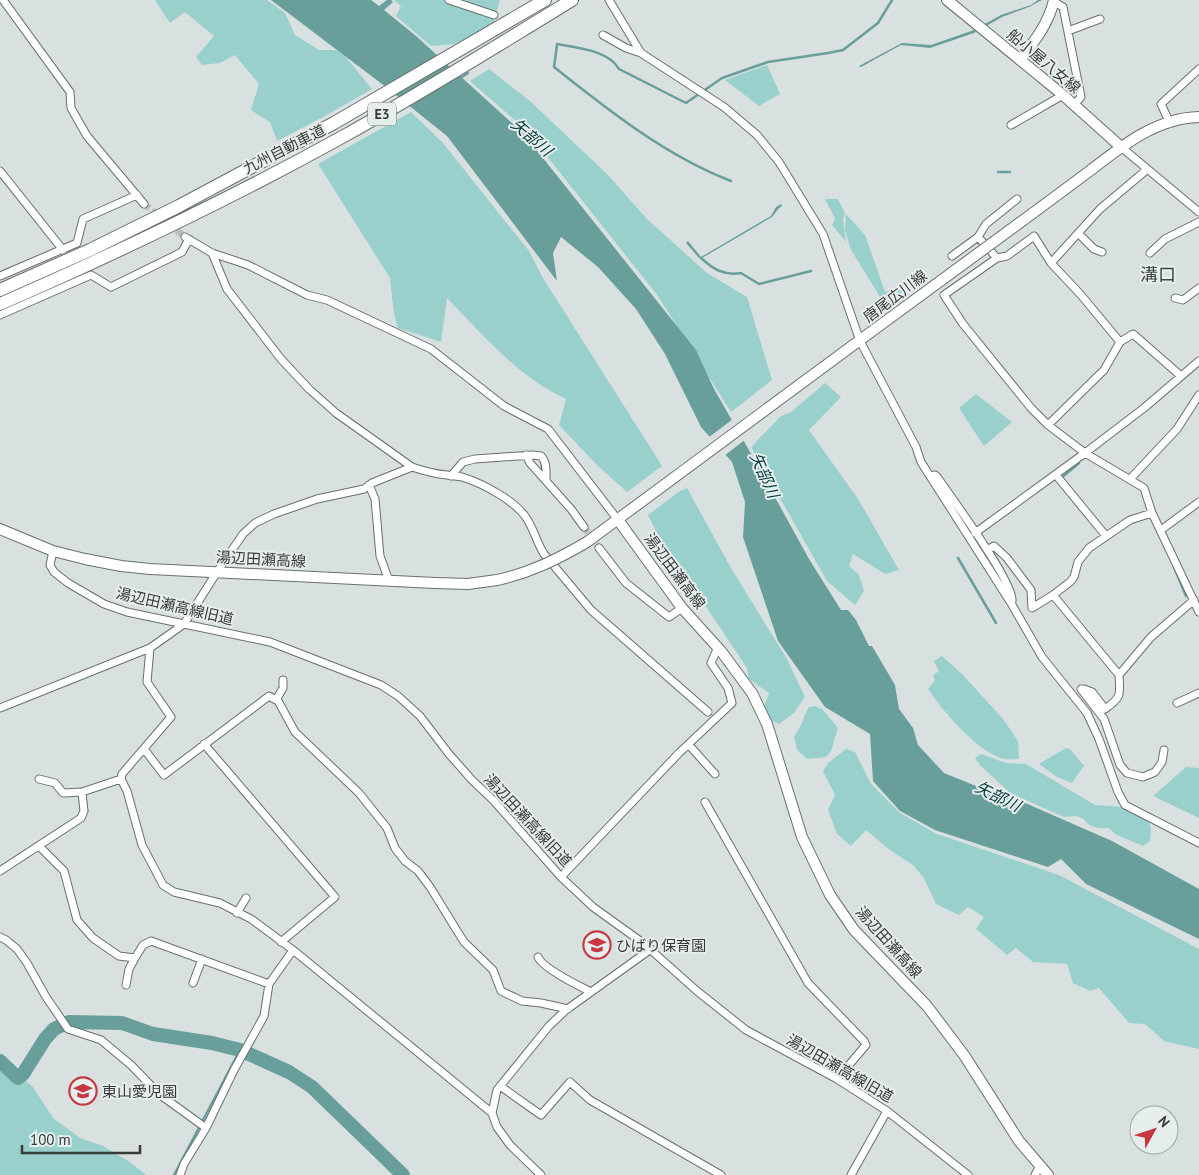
<svg xmlns="http://www.w3.org/2000/svg" width="1199" height="1175" viewBox="0 0 1199 1175" font-family="'PT Sans','Noto Sans JP',sans-serif">
<style>
.green{fill:#9ad0cc}
.water{fill:#699f9b}
.pier{fill:#d9e0e0}
.lines{fill:none;stroke-linecap:round;stroke-linejoin:round}
.stream{stroke:#699f9b;stroke-width:2.5}
.river{stroke:#699f9b;stroke-width:14}
.street-tunnel{stroke:#b9bfbf;stroke-width:7;stroke-dasharray:7 3.5;stroke-linecap:butt}
.street-casing{stroke:#686f6e;stroke-width:9}
.secondary-casing{stroke:#686f6e;stroke-width:12}
.highway-casing{stroke:#686f6e;stroke-width:14}
.street{stroke:#fff;stroke-width:7}
.secondary{stroke:#fff;stroke-width:10}
.highway{stroke:#fff;stroke-width:12}
.secondary-bridge-casing{stroke:#686f6e;stroke-width:12;stroke-linecap:butt}
.secondary-bridge{stroke:#fff;stroke-width:10}
.labels{text-anchor:middle;dominant-baseline:central;stroke-width:4;stroke-linejoin:round;paint-order:stroke}
.shield{fill:#e6eeed;stroke:#6c7170;stroke-width:1}
.shield-label{font-size:14px;font-weight:bold;fill:#383b3a}
.street-label{font-size:15px;fill:#383b3a;stroke:#e6eeed}
.poi-label{font-size:15px;fill:#383b3a;stroke:#e6eeed;text-anchor:start}
.water-label{font-size:16px;font-style:italic;fill:#043b39;stroke:#e6eeed}
.quarter-label{font-size:18px;fill:#404646;stroke:#e6eeed}
</style>
<rect width="100%" height="100%" fill="#d9e0e0"/>
<!-- green -->
<path class="green" d="M155 0H267L285 13 295 35 319 50H340L372 89 325 116 277 141 270 122 251 110 259 84 235 55 220 63 202 65 196 57 214 36 185 12 170 23Z
M394 0H500L493 24 455 44 431 46 396 16 401 6Z
M767 65 780 94 759 106 725 80Z
M489 69 530 101 608 175 647 219 707 273 747 297 772 380 731 412 658 296 527 131 470 81Z
M411 112 443 143 529 251 543 278 662 466 627 492 597 465 559 425 566 399C518 377 483 335 447 298L441 342 398 328 394 314 390 278 318 164Z
M825 199H838L845 213 843 219 846 242 832 225 835 218Z
M846 214 865 235 885 292 923 279 885 305 851 250 845 230Z
M825 383 841 397 809 430 858 499 899 570 885 574 853 554 849 566 859 575 864 591 855 605 827 581 751 447 781 416 791 412Z
M976 394 1012 422 984 446 959 408Z
M687 488 731 568 787 659 805 697 794 713 779 724 768 719 763 710 769 693 749 679 747 668 707 608 670 560 648 515 680 491Z
M942 656 963 675 1003 719 1018 741 1019 759C1014 759 1009 760 1004 759 977 752 943 711 928 689L935 680 933 676 935 673 939 672 934 661Z
M816 706 823 710 838 728 831 751 826 757 807 759 797 750 794 736C802 727 803 717 809 707Z
M1066 748 1070 749 1084 766 1072 783 1057 777 1039 764Z
M846 749 855 752 871 784 900 813 937 834 1059 875 1199 949V1049L1164 1041 1145 1024 1129 1023 1099 988 1090 991 1073 983 1067 964 1033 962 1016 948 1007 955 976 929 984 917 968 907 959 915 936 904 924 878 913 865 890 850 866 830 851 846 837 834 828 810 835 795 823 771 828 763Z
M981 754 1006 763 1026 764 1095 805 1124 807 1148 818 1151 829 1150 841 1143 846 1115 834 1109 828C1099 828 1090 829 1084 819L1076 816 1064 817 1010 793 980 765 975 758Z
M1186 767 1199 768V818L1153 796Z
M0 1058 33 1087 53 1118 80 1138 103 1146 130 1162 146 1175H0Z"/>
<!-- water -->
<path class="water" d="M271 0H371L379 6 387 0H391L393 2 384 10 416 36 523 133 696 350 714 389 745 443 809 559 841 610H848L856 620 869 646H872L895 685 899 709 913 728 918 745 944 773 976 786 1007 795 1112 841 1199 889V939L1086 884 1061 859 1048 867 935 830 900 811 873 781 870 734 825 707 778 641 743 537 745 502 732 462 701 427 665 354 636 309 598 267 561 237 553 253 557 281 447 136 382 84Z
M1038 0H1042L1029 7 1002 17 974 33 930 48 901 45 861 67 859 66 902 43 931 45 974 30 1001 15 1031 5Z
M781 204 782 206 779 208 772 217 702 258H699L686 243 688 241 701 257 771 216 776 207Z"/>
<!-- pier -->
<path class="pier" d="M733 419 746 439 724 456 708 438Z"/>
<g class="lines">
<!-- stream -->
<path class="stream" d="M557 44C577 48 608 50 619 69L686 103 722 78 768 62 828 53 843 50 878 23 892 0
M557 45 554 67C608 110 666 156 731 181
M462 77 468 73
M998 172H1010
M701 258C713 269 724 276 741 273L759 284 811 271
M1060 479 1079 463
M958 558 996 623
M1174 567 1186 596
M174 1175 240 1050"/>
<!-- river -->
<path class="river" d="M0 1061 18 1078 23 1074 45 1039 54 1029 69 1022 122 1023 153 1034 212 1043 240 1050 289 1072 312 1087 403 1175"/>
<!-- street-tunnel -->
<path class="street-tunnel" d="M144 204 185 237
M584 527 599 548"/>
<!-- street casing -->
<g class="street-casing">
<path id="street" d="M3 0 70 92 71 108 87 136 144 204
M449 0 494 15
M609 0 641 53
M1054 2 1063 7 1081 97 1074 105
M1068 31 1100 19
M603 35 626 48 641 53 724 107 757 135 779 162 823 234 860 341 916 447 921 462 1011 603 1042 657 1087 713 1099 739 1118 792 1125 805 1199 843
M1169 121 1161 104 1199 69
M1011 125 1063 95
M1121 147 1199 212
M0 171 63 250
M1017 199 986 224 978 237 997 258 1007 256 1034 236 1051 263 1081 295 1120 342 1133 334 1181 376
M1078 233 1094 249 1102 252
M185 237 212 253 248 265 307 295 327 300 431 349 504 406 548 429 618 520
M212 253 227 289 281 359 309 389 336 413 412 467C424 471 435 474 447 475 452 476 457 476 462 477 482 483 516 501 527 519 534 530 537 543 544 554L591 610 708 712
M1150 253 1165 239 1199 222
M952 256 978 237
M997 258 944 295 963 324 1031 408 1048 425 1085 453 1144 488 1152 513 1199 612
M1051 263 1100 209 1144 172
M0 276 77 243 83 219 137 195
M1175 298 1183 300 1199 288
M0 315 91 275 111 287 182 252 189 239
M1048 425 1104 370 1120 342
M526 455 530 463 571 509 584 527
M1056 475 1106 536
M451 476 463 462 475 459 532 455 541 456C547 462 546 472 546 480
M930 476 935 475 938 478C951 497 1015 584 1012 601
M1131 478 1177 429 1199 395
M369 485 375 499 380 556 389 581
M1161 530 1199 502
M975 533 1085 453 1144 408 1199 361
M599 548 626 583 669 617 682 608
M987 550 994 546 1007 558 1031 590 1032 608 1053 595 1070 582 1074 577 1078 562 1089 548 1130 520 1152 513
M53 551 50 565 54 572 68 583 104 604 127 612 270 642 381 685 398 696 420 716 449 754 472 780 493 800 561 877 593 907 643 943 697 991 746 1030 837 1079 887 1111 968 1175
M1053 595 1119 675 1151 637 1194 600
M150 648 147 682 171 717 122 774 121 779 127 791 142 845 163 885 174 892 220 903 251 919 293 950 492 1113
M1081 689 1104 719 1120 765 1127 773 1143 777 1155 772 1162 762 1164 750
M1084 689 1092 692 1105 709C1122 697 1120 695 1119 675
M277 699 295 732 359 793 387 828 395 848 405 861 418 871 430 887 464 942 493 970 501 991 522 1001 541 1003 568 1009
M1177 703 1199 693
M0 708 150 648 184 624 217 572 243 534 255 523 274 514 317 499 364 489 372 483 412 467
M204 744 335 897 281 942
M689 745 715 774
M144 749 164 775 269 696 276 700 283 688V680
M39 779 55 783 63 793 82 792
M705 802 808 983 864 1041 866 1045 837 1079
M39 846 64 871 77 920 93 938 119 956 135 958 143 945 151 941 269 984
M0 871 81 818 84 811 82 792 121 779
M561 877 679 753 732 703 728 688 711 663 718 647
M237 913 246 898
M0 937 6 940 17 949 27 963 46 997 68 1029 101 1040 131 1065 159 1094 206 1128
M538 957C542 968 579 986 591 992
M193 983 202 959
M126 985 129 969 135 958
M500 1086 541 1115 570 1082 590 1100 721 1175
M180 1175 184 1164 206 1128 234 1070 264 1016 269 984 293 950
M541 1175 510 1145 497 1127 492 1113 497 1090 549 1026 566 1010 651 949
M851 1175 887 1111
M1035 1175 1040 1166"/>
</g>
<!-- secondary casing -->
<g class="secondary-casing">
<path id="secondary" d="M947 0 1063 95 1121 147
M1020 60C1034 42 1049 23 1054 0
M1033 213C1052 199 1072 184 1091 170 1123 145 1157 118 1199 117
M618 520 682 608 721 651 752 693 767 724 802 837 830 895 854 930 927 1006 964 1055 1019 1141 1048 1175
M0 529 53 551 85 559 121 566 150 569 435 583 468 584 497 580
M587 542 875 329"/>
</g>
<!-- highway casing -->
<g class="highway-casing">
<path id="highway" d="M0 290 90 250 179 206 334 123 545 0
M0 304C117 253 232 198 344 136 421 93 497 46 572 0"/>
</g>
<!-- street -->
<use href="#street" class="street"/>
<!-- secondary -->
<use href="#secondary" class="secondary"/>
<!-- highway -->
<use href="#highway" class="highway"/>
<!-- secondary-bridge casing -->
<g class="secondary-bridge-casing">
<path id="secondary-bridge" d="M875 329 1033 213
M497 580C530 573 558 559 587 542"/>
</g>
<!-- secondary-bridge -->
<use href="#secondary-bridge" class="secondary-bridge"/>
</g>
<!-- icons -->
<defs>
<g id="school-ring" transform="scale(1.4375)"><circle r="9.5" fill="#e6eeed" stroke="#c73741" stroke-width="1.5"/><path d="M0-5L7-2L0 1L-7-2ZM-4 1L0 2.5L4 1V4Q0 6-4 4Z" fill="#c73741"/></g>
</defs>
<g fill-rule="evenodd">
<use href="#school-ring" x="597" y="945"/>
<use href="#school-ring" x="83" y="1091"/>
</g>
<g class="labels">
<!-- shield labels -->
<rect class="shield" x="368" y="102.5" width="28" height="23" rx="4"/>
<g class="shield-label">
<text x="382" y="114">E3</text>
</g>
<!-- street labels -->
<g class="street-label">
<text transform="translate(1044 61) rotate(40)">船小屋八女線</text>
<text transform="translate(284 149) rotate(-27)">九州自動車道</text>
<text transform="translate(895 296) rotate(-37)">唐尾広川線</text>
<text transform="translate(261 559) rotate(3)">湯辺田瀬高線</text>
<text transform="translate(675 571) rotate(53)">湯辺田瀬高線</text>
<text transform="translate(175 606) rotate(13)">湯辺田瀬高線旧道</text>
<text transform="translate(528 820) rotate(47)">湯辺田瀬高線旧道</text>
<text transform="translate(889 942) rotate(48)">湯辺田瀬高線</text>
<text transform="translate(840 1068) rotate(30)">湯辺田瀬高線旧道</text>
</g>
<!-- poi labels -->
<g class="poi-label">
<text x="616" y="945">ひばり保育園</text>
<text x="102" y="1091">東山愛児園</text>
</g>
<!-- water labels -->
<g class="water-label">
<text transform="translate(532 137) rotate(41)">矢部川</text>
<text transform="translate(765 475) rotate(66)">矢部川</text>
<text transform="translate(998 796) rotate(26)">矢部川</text>
</g>
<!-- quarter labels -->
<g class="quarter-label">
<text x="1158" y="274">溝口</text>
</g>
</g>
<!-- north arrow -->
<g transform="translate(1154 1130) rotate(50)"><circle r="24" fill="#e6eeed" stroke="#a0a6a5"/>
<path d="M0-4L9 19L0 12L-9 19Z" fill="#c73741"/>
<text y="-8" font-size="14" font-weight="bold" text-anchor="middle" fill="#383b3a">N</text>
</g>
<!-- scale -->
<path d="M22 1145v8h118v-8" fill="none" stroke="#383b3a" stroke-width="2.5"/>
<text x="30" y="1145" font-size="15" fill="#383b3a" stroke="#e6eeed" stroke-width="4" paint-order="stroke">100 m</text>
</svg>
